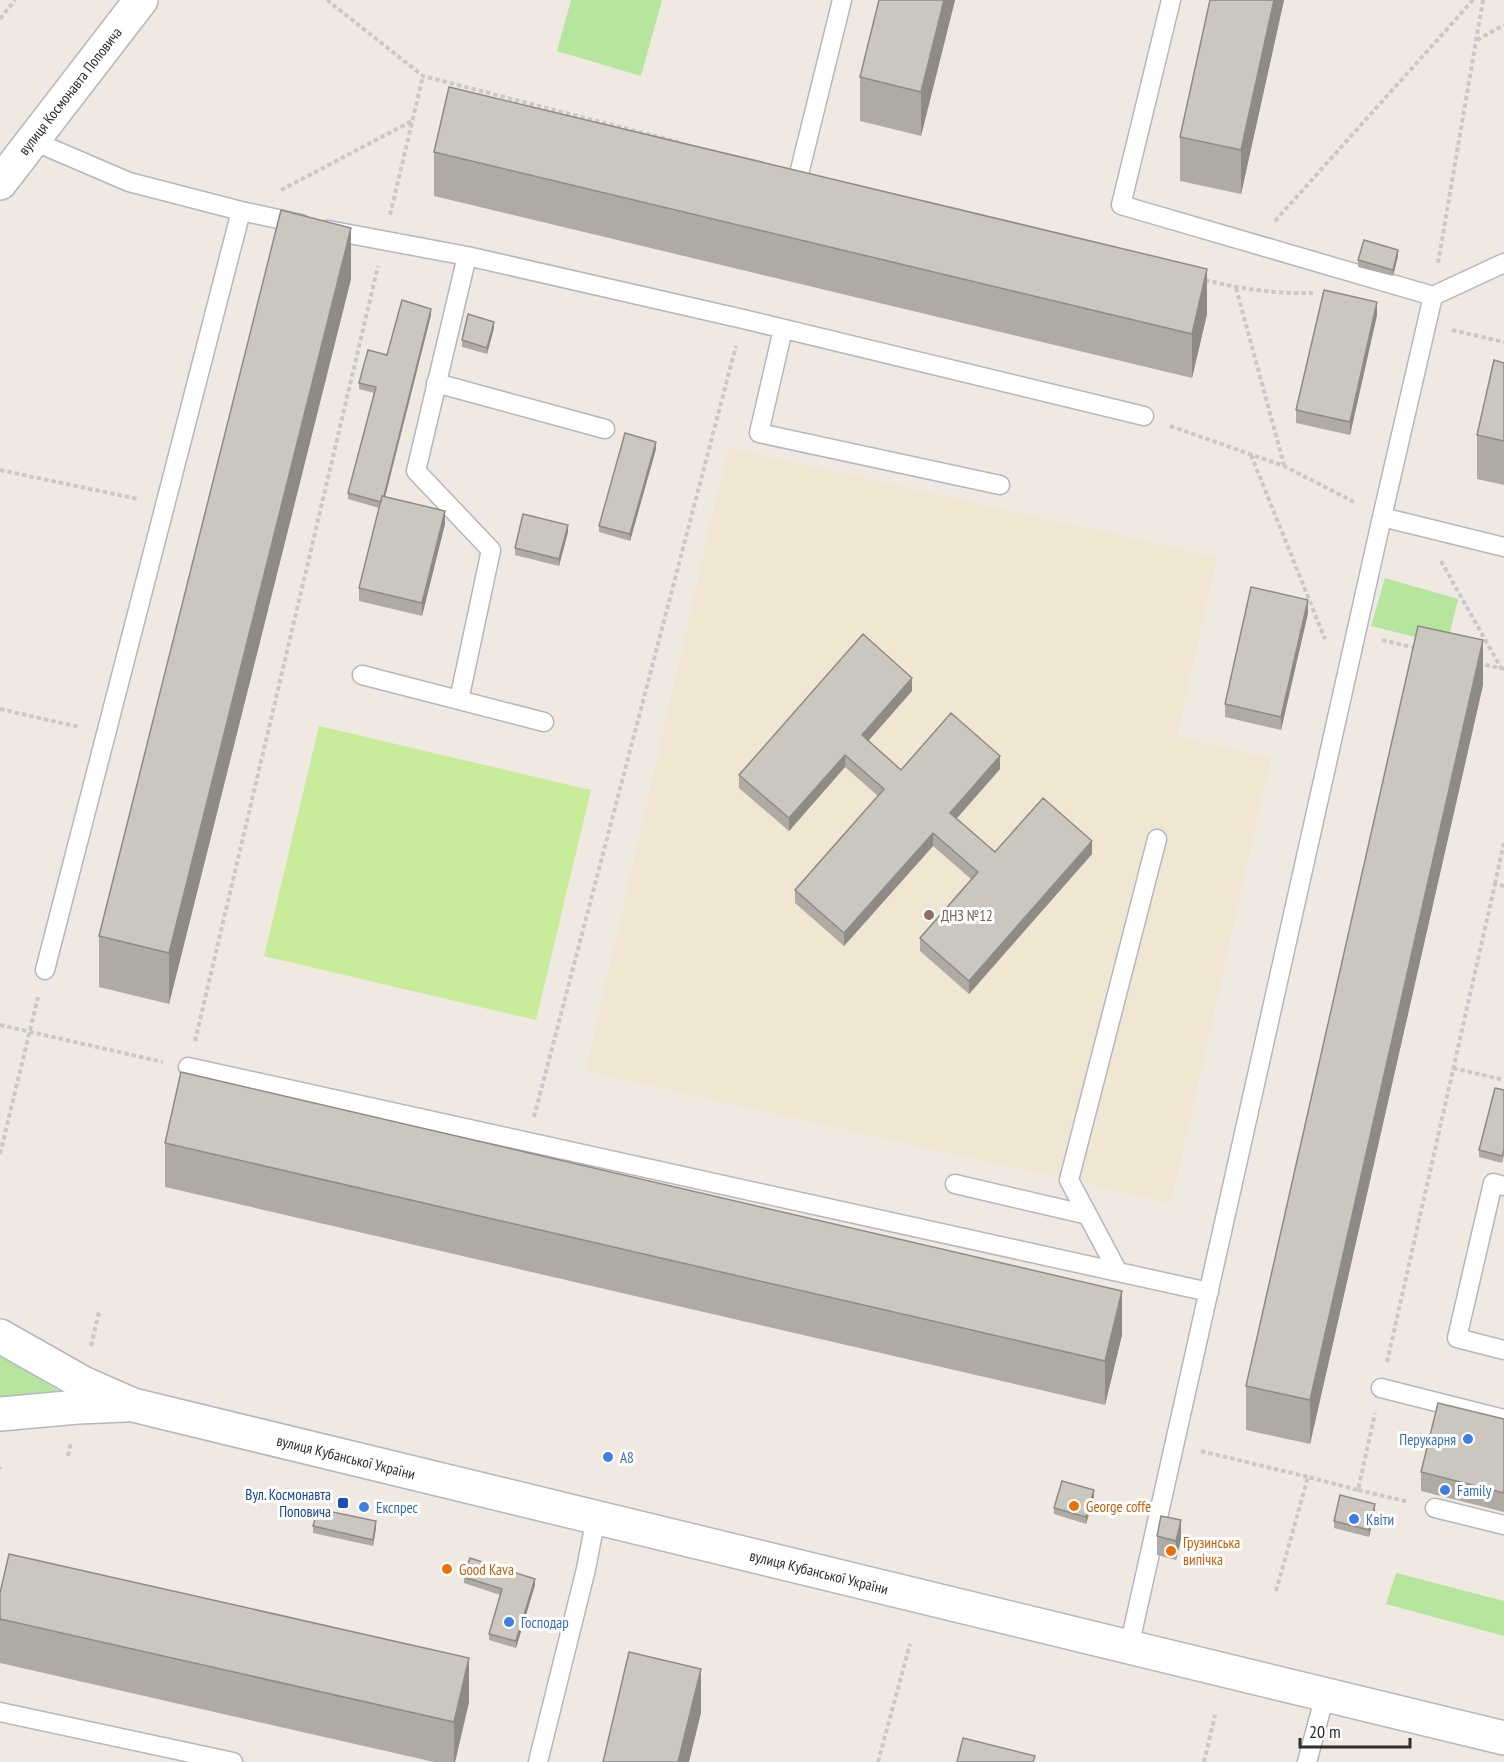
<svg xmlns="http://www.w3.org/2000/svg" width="1504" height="1762" viewBox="0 0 1504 1762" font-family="'PT Sans Narrow',sans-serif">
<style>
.education{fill:#f0e6d1}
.green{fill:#b6e59e}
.pitch{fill:#c9ec9a}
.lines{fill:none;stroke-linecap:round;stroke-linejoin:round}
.lane-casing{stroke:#b4b7c1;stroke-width:21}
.secondary-casing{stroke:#b4b7c1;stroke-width:36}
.path{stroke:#c9c9c9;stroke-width:4;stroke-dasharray:4.5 3;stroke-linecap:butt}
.lane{stroke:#fff;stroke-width:18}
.secondary{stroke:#fff;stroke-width:33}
.wall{fill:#afaba4}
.shaded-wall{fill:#8e8b86}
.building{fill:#cbc7bf;stroke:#8e8b86;stroke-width:1.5}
.education-dot{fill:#8d6e63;stroke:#fff;stroke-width:2}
.shop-dot{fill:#3f7fe0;stroke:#fff;stroke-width:2}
.transit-dot{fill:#1a4fb4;stroke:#fff;stroke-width:2}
.food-dot{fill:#e8710a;stroke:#fff;stroke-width:2}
.labels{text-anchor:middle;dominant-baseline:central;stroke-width:6;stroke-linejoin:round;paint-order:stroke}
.street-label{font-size:15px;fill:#2e2e2e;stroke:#fff}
.education-label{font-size:15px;fill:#785e54;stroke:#fff;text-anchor:start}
.shop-label{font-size:15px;fill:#366cbe;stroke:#fff;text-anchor:start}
.transit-label{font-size:15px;fill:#164399;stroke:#fff;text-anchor:end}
.food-label{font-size:15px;fill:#c56008;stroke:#fff;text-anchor:start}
</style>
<rect width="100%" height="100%" fill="#efe9e1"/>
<!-- education -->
<path class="education" d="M728 448 1217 557 1177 737 1271 758 1171 1203 586 1071Z"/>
<!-- green -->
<path class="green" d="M571 0H662L641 76 557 51Z
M1385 578 1458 599 1447 645 1371 626Z
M0 1355 61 1392 0 1399Z
M1396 1573 1504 1601V1636L1386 1604Z"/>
<!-- pitch -->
<path class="pitch" d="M319 726 591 790 536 1020 264 956Z"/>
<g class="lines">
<!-- lane casing -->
<g class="lane-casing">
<path id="lane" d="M1171 0 1121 205 1433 296
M31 140 129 182 241 211 301 224
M799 174 842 0
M328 230 467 256 743 319 1144 416
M783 329 759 433 1000 485
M436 383 605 429
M1382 517 1433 296 1504 263
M362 675 544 722
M459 700 491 550 416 471 467 256
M45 970 241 211
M188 1067 1209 1292
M955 1184 1088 1215
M1504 1186 1493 1183 1457 1338 1504 1350
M1118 1272 1069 1180 1157 839
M1381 1388 1504 1419
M1435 1508 1504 1525
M1129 1647 1382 517 1504 547
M0 1712 233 1762
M538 1762 586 1569 596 1517
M1307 1762 1325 1695"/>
</g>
<!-- secondary casing -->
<g class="secondary-casing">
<path id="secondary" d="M0 183 141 0
M0 1336 83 1383 133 1405 1504 1738
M0 1414 78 1407 125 1405"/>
</g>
<!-- path -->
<path class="path" d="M327 0 423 76 678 142
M0 19 15 0
M1477 40 1504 25
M281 190 414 120
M390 215 423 76
M1275 221 1473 0
M1438 263 1483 0
M1205 280C1241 289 1276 294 1313 293
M1236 288 1284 465
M1452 330 1504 342
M1170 426 1284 466 1356 503
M1251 455 1325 639
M0 470 138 499
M1441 561 1501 668
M1382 640 1416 648
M1478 663 1504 669
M0 709 79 727
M1495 884 1504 842
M0 1025 163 1062
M195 1041 378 266
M1453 1068 1504 1080
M534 1117 736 346
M0 1154 38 997
M91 1346 99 1312
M1387 1362 1495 884 1504 886
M1201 1451 1308 1477
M68 1456 71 1442
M0 1469V1467
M1358 1490 1409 1502
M1276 1591 1308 1477 1358 1490 1375 1413
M878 1762 910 1644
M1204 1762 1215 1715"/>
<!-- lane -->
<use href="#lane" class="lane"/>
<!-- secondary -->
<use href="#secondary" class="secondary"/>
</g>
<!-- wall -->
<path class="wall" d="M879 0H955L921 136 860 121V77Z
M1284 0 1241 194 1180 181V137Z
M434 152 1207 314 1192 378 434 196Z
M1398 256 1393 276 1358 267V260Z
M351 279 169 1004 99 987V936Z
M431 315 385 497 445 524 422 616 359 601V588L379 508 348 499V493L374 393 359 389V383L387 355Z
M1377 315 1350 435 1296 423V410Z
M494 328 487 354 462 347V340Z
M1504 363V485L1477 479V435Z
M656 449 630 541 599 532V526Z
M568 532 559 566 515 555V548Z
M1308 613 1281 730 1225 717V704Z
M1483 685 1310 1444 1246 1430V1386Z
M912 691 868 741 901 770 1000 769 957 818 995 852 1092 854 969 994 920 951V938L971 879 933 846 844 946 795 903V890L878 796 845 767 789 831 739 788V775Z
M1504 1090V1156L1502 1163 1479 1157V1150Z
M165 1143 1122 1335 1105 1405 165 1187Z
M1504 1419V1512L1421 1491V1472Z
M1094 1497 1086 1524 1054 1514V1508Z
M1375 1510 1369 1537 1334 1528V1521Z
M313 1526 376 1528 373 1546 313 1533Z
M1157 1536 1181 1539 1176 1560 1157 1555Z
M464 1577 535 1585 516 1648 489 1640V1634L500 1595 464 1583Z
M0 1593 469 1702 455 1762H434L0 1663Z"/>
<!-- shaded-wall -->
<path class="shaded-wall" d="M944 0H955L921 136V92Z
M1274 0H1284L1241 194V150Z
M351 228V279L169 1004V953Z
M1398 250V256L1393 276V270Z
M1207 269V314L1192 378V334Z
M1377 302V315L1350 435V422Z
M431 309V315L382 509V502Z
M494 322V328L487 354V348Z
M656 442V449L630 541V534Z
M445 511V524L422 616V603Z
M568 525V532L559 566V559Z
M1308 600V613L1281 730V717Z
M1483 640V685L1310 1444V1400Z
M912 678V691L862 748V735Z
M845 755V767L789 831V818Z
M1000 756V769L950 826V813Z
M933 833V846L844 946V933Z
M1092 841V854L969 994V981Z
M1122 1291V1335L1105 1405V1361Z
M1094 1490V1497L1086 1524V1517Z
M1375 1504V1510L1369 1537V1530Z
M1181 1520V1539L1176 1560V1541Z
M376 1521V1528L373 1546V1540Z
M535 1579V1585L516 1648V1641Z
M469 1658V1702L455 1762H454V1722Z
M701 1669V1713L689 1762H678Z"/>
<!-- building -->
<path class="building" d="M879 0H944L921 92 860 77Z
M1210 0H1274L1241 150 1180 137Z
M449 87 1207 269 1192 334 434 152Z
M281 210 351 228 169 953 99 936Z
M1364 240 1398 250 1393 270 1358 260Z
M1324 290 1377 302 1350 422 1296 410Z
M402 300 431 309 384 496H382L381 502 348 493 376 387 359 383 368 350 387 355Z
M468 314 494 322 487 348 462 340Z
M1494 360 1504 363V441L1477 435Z
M625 433 656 442 630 534 599 526Z
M382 496 445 511 422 603 359 588Z
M523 514 568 525 559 559 515 548Z
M1251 587 1308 600 1281 717 1225 704Z
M1418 626 1483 640 1310 1400 1246 1386Z
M863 634 912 678 862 735 901 770 951 713 1000 756 950 813 995 852 1043 798 1092 841 969 981 920 938 978 872 933 833 844 933 795 890 884 789 845 755 789 818 739 775Z
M181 1072 1122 1291 1105 1361 165 1143Z
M1495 1088 1504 1090V1150L1502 1156 1479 1150Z
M1438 1403 1504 1419V1493L1421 1472Z
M1062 1481 1094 1490 1086 1517 1054 1508Z
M1340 1495 1375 1504 1369 1530 1334 1521Z
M318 1509 376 1521 373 1540 313 1526Z
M1161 1516 1181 1520 1176 1541 1157 1536Z
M9 1554 469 1658 454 1722 0 1619V1593Z
M470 1558 535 1579 516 1641 489 1634 502 1589 464 1577Z
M629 1652 701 1669 678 1762H603Z
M963 1738 1035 1756 1033 1762H957Z"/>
<!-- markers -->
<circle class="education-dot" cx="929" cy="915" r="6"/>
<g class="shop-dot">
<circle cx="1468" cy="1439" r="6"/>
<circle cx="608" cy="1457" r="6"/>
<circle cx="1445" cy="1490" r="6"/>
<circle cx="364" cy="1507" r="6"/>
<circle cx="1354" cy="1519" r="6"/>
<circle cx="509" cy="1622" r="6"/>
</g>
<rect class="transit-dot" x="337" y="1497" width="12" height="12" rx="3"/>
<g class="food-dot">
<circle cx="1074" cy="1506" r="6"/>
<circle cx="1171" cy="1551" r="6"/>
<circle cx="447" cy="1569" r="6"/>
</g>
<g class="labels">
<!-- street labels -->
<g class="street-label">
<text transform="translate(70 91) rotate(-52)">вулиця Космонавта Поповича</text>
<text transform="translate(346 1457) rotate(14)">вулиця Кубанської України</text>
<text transform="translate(819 1572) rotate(14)">вулиця Кубанської України</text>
</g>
<!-- education labels -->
<g class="education-label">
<text x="941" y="915">ДНЗ №12</text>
</g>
<!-- shop labels -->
<g class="shop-label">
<text x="1456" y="1439" text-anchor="end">Перукарня</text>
<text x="620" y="1457">А8</text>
<text x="1457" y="1490">Family</text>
<text x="376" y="1507">Експрес</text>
<text x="1366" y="1519">Квіти</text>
<text x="521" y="1622">Господар</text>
</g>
<!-- transit labels -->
<g class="transit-label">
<text x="331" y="1494">Вул. Космонавта<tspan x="331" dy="17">Поповича</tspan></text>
</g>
<!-- food labels -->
<g class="food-label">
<text x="1086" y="1506">George coffe</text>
<text x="1183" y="1542">Грузинська<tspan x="1183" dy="17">випічка</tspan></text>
<text x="459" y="1569">Good Kava</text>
</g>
</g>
<!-- scale -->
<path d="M1300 1738v9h110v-9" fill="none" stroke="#2e2e2e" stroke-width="3"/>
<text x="1309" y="1738" font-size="18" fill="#2e2e2e" stroke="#ffffff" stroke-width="4.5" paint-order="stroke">20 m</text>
</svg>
